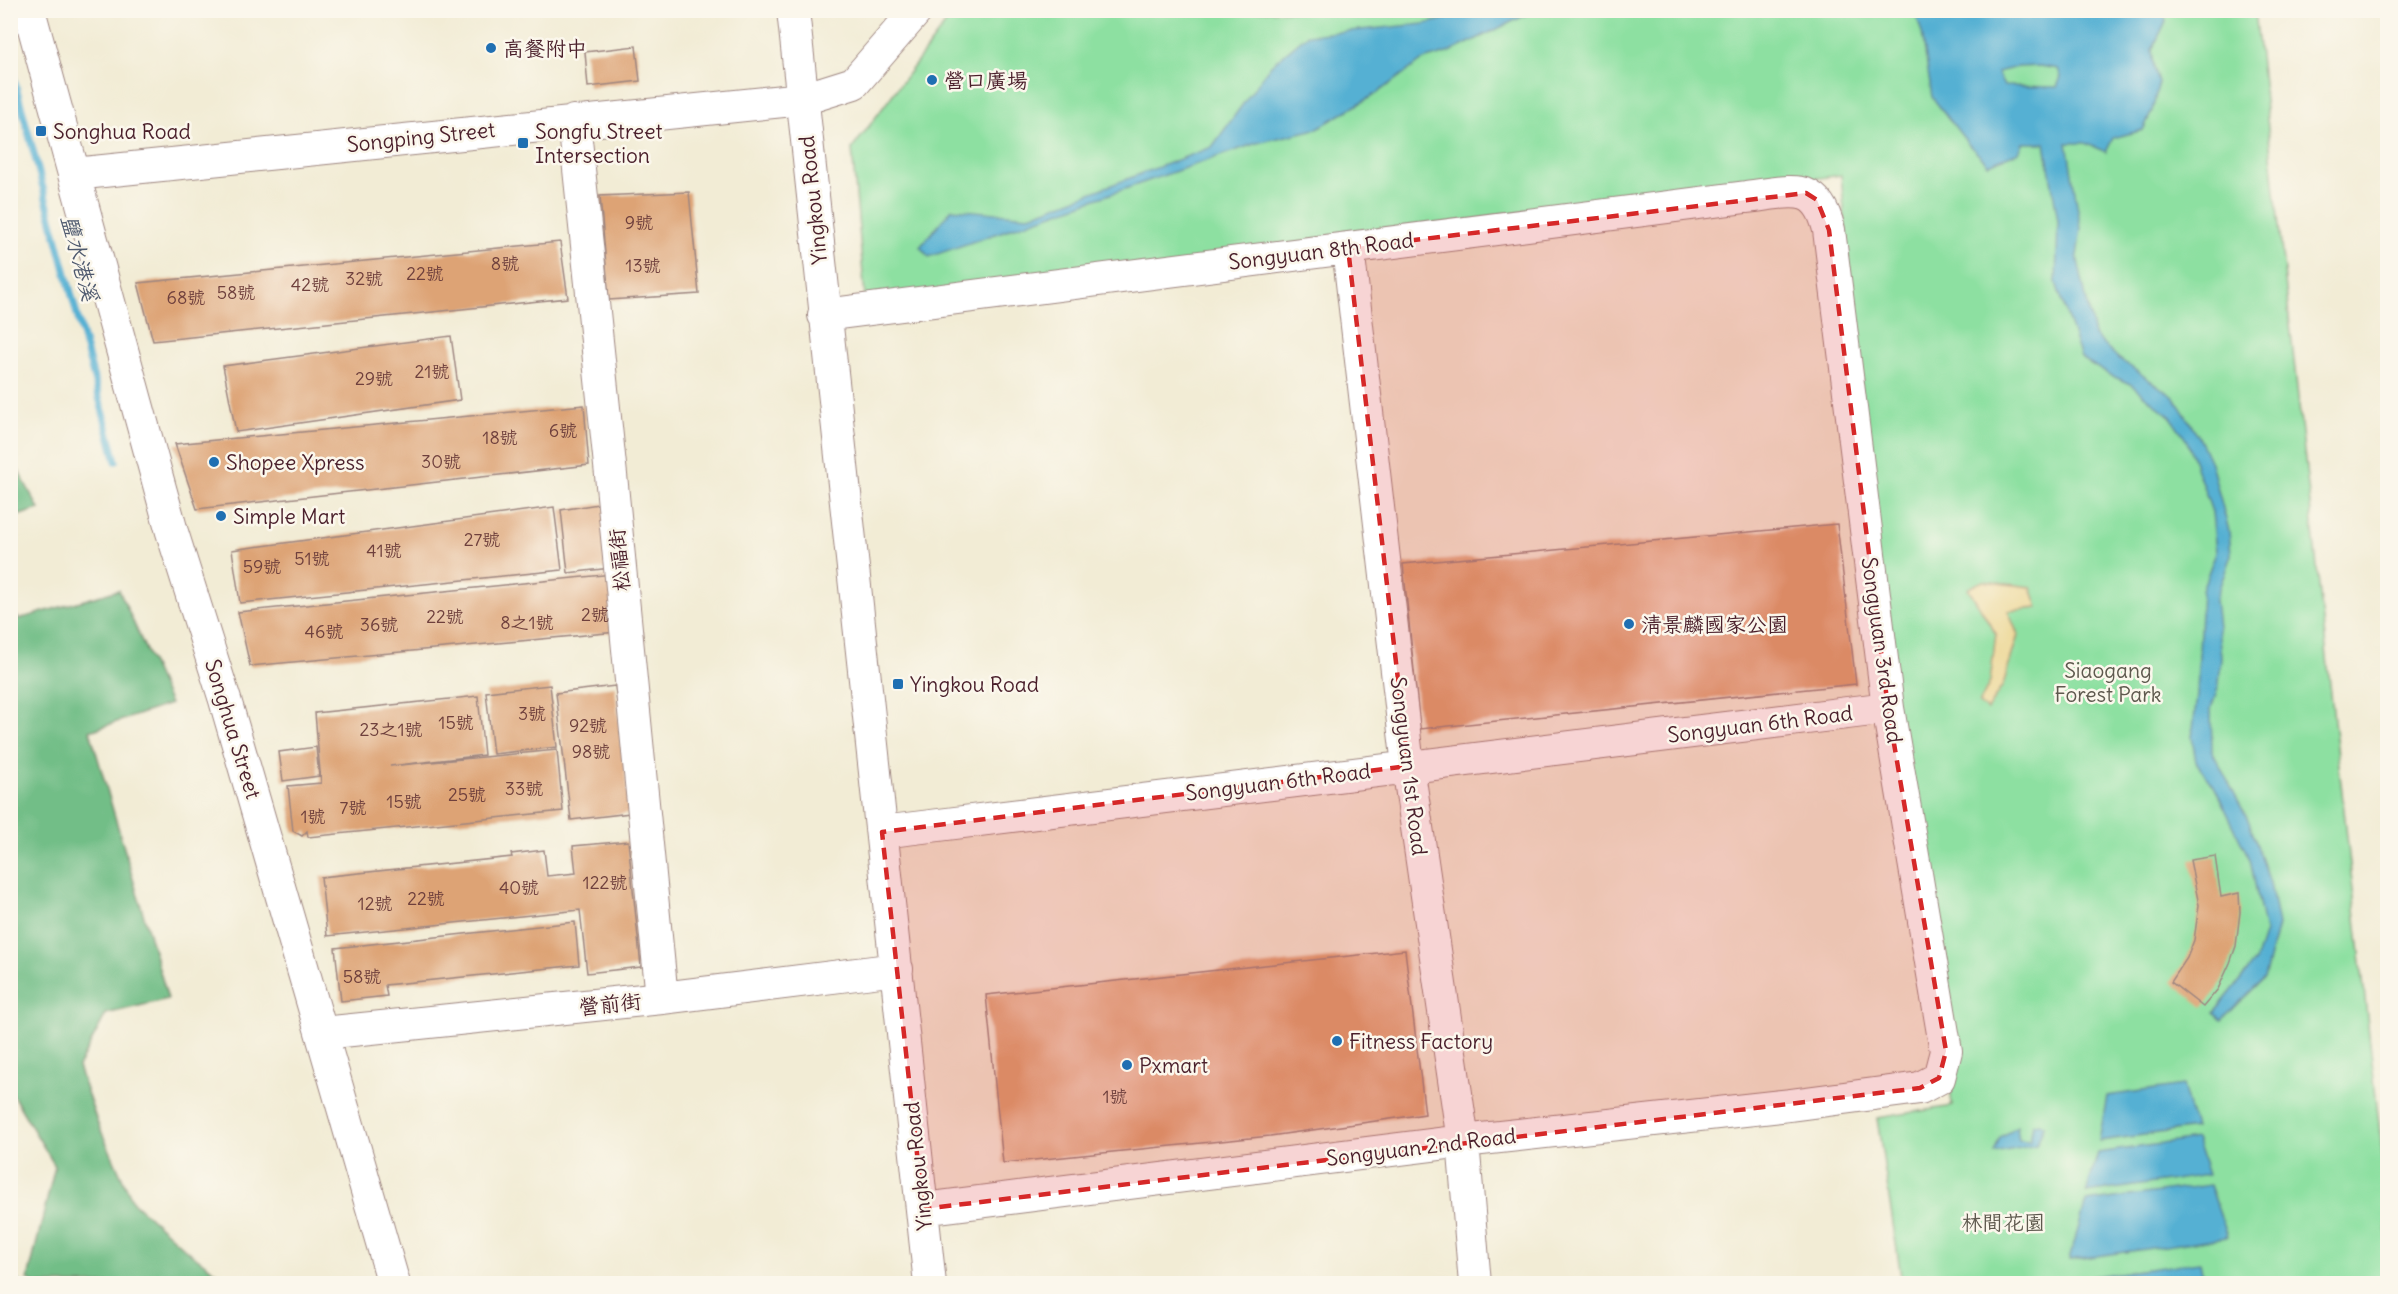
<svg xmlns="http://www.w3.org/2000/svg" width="2398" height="1294" viewBox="0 0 2398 1294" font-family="Delius,'LXGW WenKai TC',sans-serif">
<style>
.green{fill:#8de0a1;stroke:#6c8066;stroke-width:1.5}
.forest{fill:#72be87;stroke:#5e6e59;stroke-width:1.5}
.sand{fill:#eeda9e;stroke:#9c7c64;stroke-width:1.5}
.water{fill:#55b0d3;stroke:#50687f;stroke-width:1.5;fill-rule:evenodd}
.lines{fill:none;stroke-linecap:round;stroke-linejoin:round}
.stream{stroke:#55b0d3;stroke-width:7}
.building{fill:#dda374}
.minor-casing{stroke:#9e8680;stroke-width:34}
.minor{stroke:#fff;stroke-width:32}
.marked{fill:#d62828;fill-opacity:0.2;stroke:#d62828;stroke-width:4.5;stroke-dasharray:12 8;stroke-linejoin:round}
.poi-dot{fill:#1f6fb2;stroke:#fbf7ec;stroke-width:2}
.labels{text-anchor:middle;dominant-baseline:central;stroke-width:5;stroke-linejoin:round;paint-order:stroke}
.number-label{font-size:18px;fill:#6f403d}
.poi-label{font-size:21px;fill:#4a1f2b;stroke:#fbf7ec;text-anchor:start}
.street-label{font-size:21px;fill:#4a1f2b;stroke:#fbf7ec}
.park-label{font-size:21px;fill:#5e594e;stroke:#fbf7ec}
.water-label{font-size:22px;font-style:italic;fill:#4e596e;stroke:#fbf7ec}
</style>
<rect width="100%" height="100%" fill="#fbf7ec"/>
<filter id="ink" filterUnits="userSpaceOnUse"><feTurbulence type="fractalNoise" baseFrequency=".0167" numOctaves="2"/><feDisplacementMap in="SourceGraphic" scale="12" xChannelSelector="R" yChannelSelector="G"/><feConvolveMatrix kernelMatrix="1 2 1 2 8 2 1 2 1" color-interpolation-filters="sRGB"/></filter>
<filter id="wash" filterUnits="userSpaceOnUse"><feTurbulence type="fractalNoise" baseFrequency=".008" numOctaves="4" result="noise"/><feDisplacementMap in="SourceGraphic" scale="24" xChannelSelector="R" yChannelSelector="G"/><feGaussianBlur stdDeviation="1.35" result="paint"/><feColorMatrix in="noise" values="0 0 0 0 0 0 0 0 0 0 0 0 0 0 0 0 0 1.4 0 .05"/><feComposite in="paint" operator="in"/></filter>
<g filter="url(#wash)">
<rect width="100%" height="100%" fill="#f2ecd5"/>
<!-- green -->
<path class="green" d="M955 11H2255L2387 1196V1283H1902L1877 1118 1952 1106 1946 1051 1888 708 1841 175 866 309 852 149Z"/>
<!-- forest -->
<path class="forest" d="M10 455 39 509 11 518H10Z
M119 590 170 704 90 731 168 999 106 1014 78 1067 98 1124 133 1202 185 1249 231 1283 35 1284 28 1279 55 1166 11 1092V610L19 619Z"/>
<!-- sand -->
<path class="sand" d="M1983 581 2031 587 2038 608 2008 611 2018 635 2003 685 1987 710 1979 704 1990 682 1996 634 1968 588Z"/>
<!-- water -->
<path class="water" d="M2161 10 2166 21 2152 50 2154 67 2159 82 2152 111 2143 130 2113 138 2106 152 2085 143H2067L2081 229 2077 256 2094 335 2118 358 2174 397 2198 435 2211 463 2229 531 2231 555 2215 600 2221 656 2219 685 2211 709 2212 751 2249 822 2270 883 2278 925 2264 978 2222 1020 2214 1013 2255 962 2265 932 2250 860 2214 786 2196 762 2192 737 2197 695 2202 590 2216 552 2212 512 2187 441 2171 417 2130 384 2106 373 2081 358 2056 283 2058 221 2045 143H2023L2019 152 1988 164 1969 145 1932 97 1922 33 1915 11ZM2040 66 2058 69 2061 77 2057 87 2004 86 1997 72 2018 67Z
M1479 11H1534L1450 52 1423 60 1374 95 1316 129 1257 143 929 257 920 247 952 209 1029 216 1212 147 1271 65 1307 35 1424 24Z
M2183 1085 2195 1128 2099 1141 2107 1096Z
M2040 1123 2044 1126 2036 1145 1994 1153 2000 1138 2017 1126 2019 1140 2030 1141 2033 1124Z
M2196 1139 2208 1175 2086 1193 2098 1153Z
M2210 1185 2228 1237 2069 1260 2086 1202Z
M2200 1262 2204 1282 2066 1283 2067 1280Z"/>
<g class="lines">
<!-- stream -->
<path class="stream" d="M10 64 116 461
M10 1276 17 1284"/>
</g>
<g id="blocks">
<!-- building -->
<path class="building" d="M636 46 640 81 588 87 585 52Z
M689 192 699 294 609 300 600 196Z
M560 242 568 298 153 341 138 283Z
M451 336 460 400 236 432 223 366Z
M584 405 589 465 197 509 175 444Z
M604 503 611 568 568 573 561 510Z
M554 507 562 570 240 603 232 550Z
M1837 524 1856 684 1420 729 1403 564Z
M613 574 617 632 250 666 238 612Z
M550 685 557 747 493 754 486 692Z
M615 686 630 813 571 820 556 693Z
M478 696 484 755 390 766 557 750 563 811 308 837 307 831 302 836 293 831 288 786 321 783 315 713Z
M316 747 319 776 283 781 279 752Z
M628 841 641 967 587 973 580 910 327 936 321 877 512 857 511 854 544 850 547 876 576 873 573 846Z
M2215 856 2221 897 2239 893 2240 912 2236 946 2230 963 2218 989 2203 1007 2171 982 2187 958 2194 940 2199 905 2190 860Z
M575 922 579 965 385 985 387 996 341 1001 335 948Z
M1405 950 1425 1114 1270 1136 1003 1163 986 995Z"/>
</g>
</g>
<g filter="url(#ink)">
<use href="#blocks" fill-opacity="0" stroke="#9e8680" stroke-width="1.5"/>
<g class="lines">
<!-- minor casing -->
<g class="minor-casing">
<path id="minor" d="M29 10 172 532 225 700 394 1284
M793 10 930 1284
M574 121 611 475 662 998
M74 174 803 99 854 83 917 10
M1348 248 1408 766 1463 1141 1475 1284
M824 315 1746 197C1788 193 1817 178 1829 230L1888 708 1946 1051 1939 1078 1920 1088 1790 1105 1463 1141 923 1209
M882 832 1888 708
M323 1033 662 998 897 969"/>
</g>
<!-- minor -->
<use href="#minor" class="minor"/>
</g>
</g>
<!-- marked area -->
<path class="marked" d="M1806 193 1817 200 1829 230 1888 708 1946 1051 1939 1078 1920 1088 923 1209 882 832 1408 766 1348 248Z"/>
<!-- markers -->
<g class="poi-dot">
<circle cx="491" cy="48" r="6"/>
<circle cx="932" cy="80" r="6"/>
<rect x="35" y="125" width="12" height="12" rx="3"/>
<rect x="517" y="137" width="12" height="12" rx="3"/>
<circle cx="214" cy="462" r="6"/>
<circle cx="221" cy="516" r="6"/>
<circle cx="1629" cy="624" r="6"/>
<rect x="892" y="678" width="12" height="12" rx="3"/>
<circle cx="1337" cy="1041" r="6"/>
<circle cx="1127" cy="1065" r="6"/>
</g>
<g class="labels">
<!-- number labels -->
<g class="number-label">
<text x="639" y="222">9號</text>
<text x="505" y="263">8號</text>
<text x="643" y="265">13號</text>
<text x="425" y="273">22號</text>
<text x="364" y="278">32號</text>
<text x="310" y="284">42號</text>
<text x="236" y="292">58號</text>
<text x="186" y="297">68號</text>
<text x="432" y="371">21號</text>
<text x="374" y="378">29號</text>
<text x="563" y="430">6號</text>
<text x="500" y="437">18號</text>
<text x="441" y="461">30號</text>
<text x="482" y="539">27號</text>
<text x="384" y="550">41號</text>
<text x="312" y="558">51號</text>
<text x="262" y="566">59號</text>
<text x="595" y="614">2號</text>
<text x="445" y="616">22號</text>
<text x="527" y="622">8之1號</text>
<text x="379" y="624">36號</text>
<text x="324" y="631">46號</text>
<text x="532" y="713">3號</text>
<text x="456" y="722">15號</text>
<text x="588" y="725">92號</text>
<text x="391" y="729">23之1號</text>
<text x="591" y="751">98號</text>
<text x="524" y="788">33號</text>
<text x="467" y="794">25號</text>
<text x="404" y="801">15號</text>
<text x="353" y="807">7號</text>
<text x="313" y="816">1號</text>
<text x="605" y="882">122號</text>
<text x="519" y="887">40號</text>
<text x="426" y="898">22號</text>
<text x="375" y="903">12號</text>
<text x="362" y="976">58號</text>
<text x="1115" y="1096">1號</text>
</g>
<!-- poi labels -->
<g class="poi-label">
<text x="503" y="48">高餐附中</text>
<text x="944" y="80">營口廣場</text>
<text x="53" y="131">Songhua Road</text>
<text x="535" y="131">Songfu Street<tspan x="535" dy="24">Intersection</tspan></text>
<text x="226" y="462">Shopee Xpress</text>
<text x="233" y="516">Simple Mart</text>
<text x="1641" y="624">清景麟國家公園</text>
<text x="910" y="684">Yingkou Road</text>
<text x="1349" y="1041">Fitness Factory</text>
<text x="1139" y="1065">Pxmart</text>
</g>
<!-- street labels -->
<g class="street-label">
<text transform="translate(421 137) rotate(-6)">Songping Street</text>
<text transform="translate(813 200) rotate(-96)">Yingkou Road</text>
<text transform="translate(1321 251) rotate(-7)">Songyuan 8th Road</text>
<text transform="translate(619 560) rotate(-95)">松福街</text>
<text transform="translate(1882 650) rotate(82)">Songyuan 3rd Road</text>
<text transform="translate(1760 724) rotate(-7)">Songyuan 6th Road</text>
<text transform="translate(233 729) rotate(73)">Songhua Street</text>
<text transform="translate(1409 766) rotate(83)">Songyuan 1st Road</text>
<text transform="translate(1278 782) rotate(-7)">Songyuan 6th Road</text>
<text transform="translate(610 1004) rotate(-6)">營前街</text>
<text transform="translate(1421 1147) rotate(-7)">Songyuan 2nd Road</text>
<text transform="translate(918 1166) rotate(-96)">Yingkou Road</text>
</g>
<!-- park labels -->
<g class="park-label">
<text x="2108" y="670">Siaogang<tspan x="2108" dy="24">Forest Park</tspan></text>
<text x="2003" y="1222">林間花園</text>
</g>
<!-- water labels -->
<g class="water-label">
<text transform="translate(80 258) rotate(75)">鹽水港溪</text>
</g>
</g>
<!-- margin -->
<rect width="2398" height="1294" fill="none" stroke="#fbf7ec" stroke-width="36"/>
</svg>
